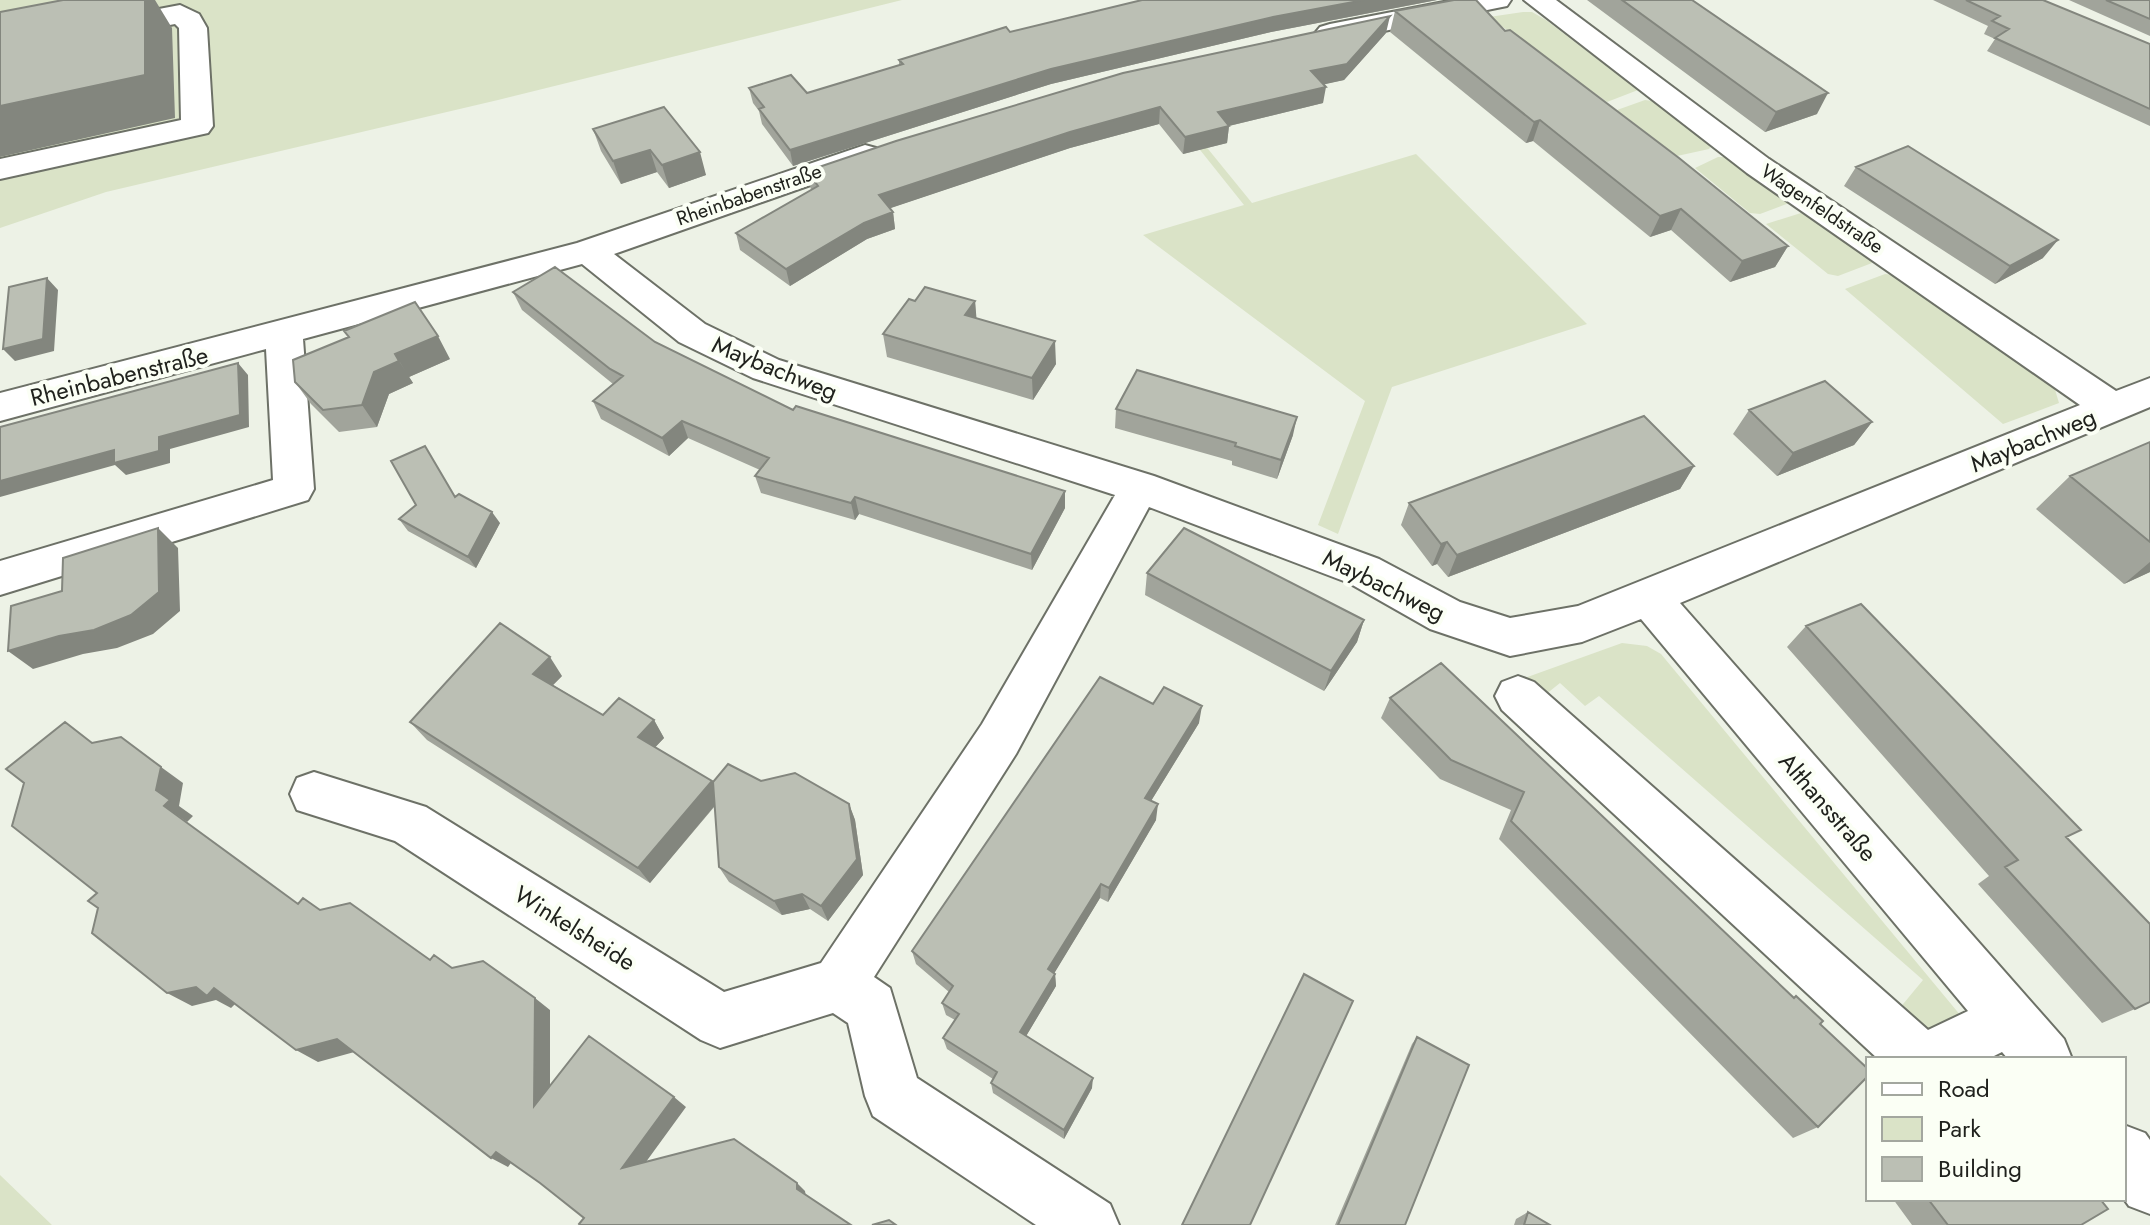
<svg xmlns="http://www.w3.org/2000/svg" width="2150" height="1225" viewBox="0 0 2150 1225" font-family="Jost,sans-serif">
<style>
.green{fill:#dae3c7}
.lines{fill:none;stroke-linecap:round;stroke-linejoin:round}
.minor-casing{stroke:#6d7167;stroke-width:4}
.minor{fill:#fff;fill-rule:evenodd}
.wall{fill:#a1a49b}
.shaded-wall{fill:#83867e}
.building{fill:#bbbfb4;stroke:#83867e;stroke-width:2}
.labels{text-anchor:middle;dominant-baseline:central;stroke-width:8;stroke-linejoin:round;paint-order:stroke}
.far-street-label{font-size:20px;fill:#20221d;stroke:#fbfff5}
.street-label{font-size:24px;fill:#20221d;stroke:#fbfff5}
</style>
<rect width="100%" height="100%" fill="#edf2e6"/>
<!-- green -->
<path class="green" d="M0 0H902L498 100 106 192 0 228Z
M1523 12H1532L1546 20 1638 90 1607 102 1489 17Z
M1156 85 1252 203 1416 154 1587 324 1392 387 1338 534 1318 525 1365 401 1143 235 1244 205 1149 86Z
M1645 100 1652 101 1712 145 1709 149 1677 156 1617 110Z
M1718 157H1727L1789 203 1760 214 1750 213 1695 168Z
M1801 213 1871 258 1872 263 1838 276 1828 274 1766 224Z
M1885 274 1895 275 2053 383 2059 403 2003 424 1845 289Z
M1622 643 1647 646 1661 654 1961 1016 1934 1037 1899 1009 1923 980 1599 696 1585 706 1560 683 1540 699 1522 679Z
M0 1175 52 1225H0Z"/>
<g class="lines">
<!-- minor casing -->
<g class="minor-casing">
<path id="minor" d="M1454 0H1511L1507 6 1497 8 1330 42 1320 39 1315 33 1320 27 1330 24Z
M1524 0H1556L1769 159 2116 391 2150 378V407L1680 603 2064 1039 2072 1059H2008L2002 1052 1988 1059H1878L1502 710 1495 696 1502 682 1518 676 1534 682 1928 1030 1968 1011 1641 619 1582 642 1510 656 1430 629 1349 583 1149 507 1016 754 874 977 890 988 917 1078 1110 1204 1119 1225H1036L873 1116 865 1096 848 1023 833 1013 720 1048 701 1040 395 841 297 810 290 794 297 778 314 772 426 807 724 992 821 963 982 724 1115 495 753 378 679 342 582 264 303 339 314 489 308 500 0 595V561L273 480 266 349 0 421V393L577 243 865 145 876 148 881 155 876 162 614 254 705 324 779 360 1154 476 1379 559 1460 602 1510 618 1578 606 2080 405 1747 173Z
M180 5 199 14 207 28 213 126 208 133 0 179V159L181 120 179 28 175 24 0 57V39Z
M2124 1125 2145 1133 2150 1140V1214L2129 1206 2124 1199Z"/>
</g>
<!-- minor -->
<use href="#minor" class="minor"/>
</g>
<!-- wall -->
<path class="wall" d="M1142 0H1437L1271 32 1051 84 793 166 762 124 759 111 753 103 749 88 807 93 899 65V60Z
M1587 0H1692L1817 114 1765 132Z
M1933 0H2043L2150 44V126L1987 51 1995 39 1984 34 1988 26Z
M2069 0H2150V36Z
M1395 11 1505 31 1788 246 1775 267 1730 282 1671 230 1650 237 1533 141 1526 143 1390 32Z
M1386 33 1344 80 1324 84 1323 103 1229 126 1227 143 1183 154 1159 124 1070 148 890 208 893 212 895 229 867 239 790 286 740 250 736 233 811 190 807 171Z
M664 107 706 175 669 188 657 172 621 184 601 151 593 129Z
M1856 167 2043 258 1995 284 1844 186Z
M513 292 655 342 793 410 1065 508 1032 570 859 514 855 520 761 493 755 476 760 470 688 438 669 456 601 419 593 401 613 384 522 310Z
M915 301H975L976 318 1056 364 1033 400 887 357 883 334Z
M450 359 409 377 413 383 389 394 377 427 339 432 311 404 295 382 293 360Z
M1116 409 1293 435 1277 479 1232 465V461L1115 428Z
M1749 410 1872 422 1854 445 1777 476 1733 434Z
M2150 442V572L2124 584 2036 509 2070 476Z
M1694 466 1680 489 1448 577 1437 564 1432 566 1401 525 1409 503Z
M399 519 500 523 476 568 408 531Z
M1147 573 1364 620 1357 642 1324 691 1145 595Z
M1806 626 2067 838 2135 1009 2102 1023 1978 884 1989 876 1787 647Z
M1441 663 1793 998 1796 996 1820 1024 1818 1127 1793 1138 1499 839 1511 810 1440 779 1381 718 1390 698Z
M562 676 553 685 603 715 654 720 664 738 655 747 713 782 761 781 849 804 855 820 863 875 828 921 810 909 782 915 729 882 719 867 715 806 650 883 427 740 410 722Z
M1153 704 1199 723 1151 801 1156 820 1108 902 1100 898 1054 973 1055 974 1056 986 1026 1036 1092 1088 1064 1139 993 1093 991 1083 993 1079 947 1049 943 1038 955 1020 946 1015 942 1003 949 992 916 964 912 951Z
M1417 1037 1405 1225H1335L1412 1044Z
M1893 1199H2100L2081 1225H1912Z
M1528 1212 1550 1225H1514L1516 1219Z"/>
<!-- shaded-wall -->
<path class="shaded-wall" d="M145 0H155L172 28 175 118 0 157V106Z
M1364 0H1437L1271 32 1051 84 793 166 790 150 1051 69 1273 17Z
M1390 16 1386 33 1344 80 1308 88 1311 71Z
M1326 87 1323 103 1216 129 1218 112Z
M1828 93 1817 114 1765 132 1776 112Z
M1160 107 1159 124 1070 148 882 211 879 195 1070 132Z
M1540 120 1533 141 1526 143 1534 122Z
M1229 126 1227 143 1183 154 1185 137Z
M650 150 657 172 621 184 613 161Z
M700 152 706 175 669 188 662 165Z
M1681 209 1671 230 1650 237 1660 216Z
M893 212 895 229 867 239 790 286 786 269 864 223Z
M2058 240 2043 258 1995 284 2010 266Z
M1788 246 1775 267 1730 282 1742 261Z
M47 278 58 290 54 351 15 361 3 349Z
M975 301 977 324 965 315Z
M438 336 450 359 409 377 395 354Z
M1055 341 1056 364 1033 400 1032 378Z
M399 361 413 383 389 394 377 427 362 405 374 372Z
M238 363 248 375 249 427 170 449V463L126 475 115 465 0 497V481L159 437Z
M1297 417 1293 435 1277 479 1281 460Z
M682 421 688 438 669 456 662 438Z
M1872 422 1854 445 1777 476 1793 453Z
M1694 466 1680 489 1448 577 1457 555Z
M1065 491V508L1032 570 1031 554Z
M855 497 859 514 855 520 851 503Z
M492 512 500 523 476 568 468 557Z
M158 528 178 548 180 611 153 634 117 648 83 654 33 669 8 651Z
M1447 542 1437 564 1432 566 1441 544Z
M2150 562V572L2124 584Z
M1364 620 1357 642 1324 691 1331 671Z
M550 657 562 676 546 692 533 674Z
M1202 706 1199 723 1143 814 1145 798Z
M654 720 664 738 648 755 638 737Z
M161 767 183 783 179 806 193 816 187 822 164 806 156 790Z
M712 781 721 798 650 883 638 868Z
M849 804 855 820 863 875 828 921 821 906Z
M1158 804 1156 820 1108 902 1109 888Z
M1101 884 1100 898 1049 982 1048 969Z
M802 894 810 909 782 915 774 901Z
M1055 974 1056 986 1022 1043 1020 1032Z
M196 987 214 988 238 1001 231 1008 216 1000 192 1006 167 993Z
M535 998 550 1010V1115L534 1106Z
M337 1039 358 1051 318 1062 296 1050Z
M1093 1078 1092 1088 1064 1139V1130Z
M674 1097 686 1107 635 1177 622 1168Z
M496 1152 513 1160 508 1167 491 1158Z
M797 1183 805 1191 806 1197 797 1189Z"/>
<!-- building -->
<path class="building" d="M63 0H145V75L0 106V12Z
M1142 0H1364L1273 17 1051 69 790 150 759 109 764 107 749 88 791 75 807 93 903 64 899 60 1006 27 1010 32Z
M1454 0H1476L1505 31 1510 30 1679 158 1788 246 1742 261 1681 209 1660 216 1540 120 1534 122 1395 11Z
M1622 0H1692L1828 93 1776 112Z
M1966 0H2043L2150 44V109L1995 38 2009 29 1992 21 2000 16Z
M2106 0H2150V19Z
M1390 16 1347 64 1311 71 1326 87 1218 112 1229 126 1185 137 1160 107 1070 132 879 195 893 212 864 223 786 269 736 233 818 186 807 171 896 141 1123 73Z
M664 107 700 152 662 165 650 150 613 161 593 129Z
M1908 146 2058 240 2010 266 1856 167Z
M555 267 655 342 793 410 796 406 1065 491 1031 554 855 497 851 503 755 476 769 458 682 421 662 438 593 401 623 376 610 369 513 292Z
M47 278 43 339 3 349 9 287Z
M925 287 975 301 965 315 1055 341 1032 378 883 334 909 299 915 301Z
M415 302 438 336 395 354 399 361 374 372 362 405 323 410 295 382 293 360 349 337 344 331Z
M238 363 240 415 159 437V451L114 463V450L0 481V427Z
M1137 370 1297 417 1281 460 1235 446 1236 443 1116 409Z
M1825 381 1872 422 1793 453 1749 410Z
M1644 416 1694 466 1457 555 1447 542 1441 544 1409 503Z
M2150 442V542L2070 476Z
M425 446 455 497 459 494 492 512 468 557 399 519 416 505 391 461Z
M158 528 159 592 131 615 94 630 59 636 8 651 11 606 62 591 63 558Z
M1184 528 1364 620 1331 671 1147 573Z
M1861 604 2081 830 2066 837 2150 924V1002L2135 1009 2005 867 2018 860 1806 626Z
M500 623 550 657 533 674 603 715 619 698 654 720 638 737 712 781 638 868 410 722Z
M1441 663 1794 998 1796 996 1823 1021 1820 1024 1868 1069V1076L1818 1127 1511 821 1524 792 1451 760 1390 698Z
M1100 677 1153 704 1164 687 1202 706 1145 798 1158 804 1109 888 1101 884 1048 969 1055 974 1020 1032 1093 1078 1064 1130 991 1083 997 1072 943 1038 959 1014 942 1003 953 986 912 951Z
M65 722 92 743 121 737 161 767 156 790 170 800 164 806 298 904 303 898 320 910 350 903 430 960 434 955 452 968 483 961 535 998 534 1106 589 1036 674 1097 622 1168 734 1139 797 1183V1189L851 1225H580L579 1224 584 1218 540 1183 496 1152 491 1158 337 1039 296 1050 214 988 207 996 196 987 167 993 92 933 98 908 88 901 97 893 12 826 24 783 6 769Z
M728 764 761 781 795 773 849 804 857 859 821 906 802 894 774 901 719 867 713 782Z
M1304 974 1353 1001 1250 1225H1182Z
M1417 1037 1469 1065 1405 1225H1338Z
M1928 1199H2100L2108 1209 2081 1225H1948Z
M1528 1212 1550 1225H1524Z
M889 1220 896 1225H872Z"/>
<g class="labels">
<!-- far-street labels -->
<g class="far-street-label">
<text transform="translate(749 195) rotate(-19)">Rheinbabenstraße</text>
<text transform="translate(1822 209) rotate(34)">Wagenfeldstraße</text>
</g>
<!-- street labels -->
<g class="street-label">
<text transform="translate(775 368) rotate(22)">Maybachweg</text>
<text transform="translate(119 376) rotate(-14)">Rheinbabenstraße</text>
<text transform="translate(2033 440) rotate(-22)">Maybachweg</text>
<text transform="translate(1384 585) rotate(26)">Maybachweg</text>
<text transform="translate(1828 807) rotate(49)">Althansstraße</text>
<text transform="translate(575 928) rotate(32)">Winkelsheide</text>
</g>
</g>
<!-- legend -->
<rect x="1866" y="1057" width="260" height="144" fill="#fbfff5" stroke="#a3a79f" stroke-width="2"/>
<rect x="1882" y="1083" width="40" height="12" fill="#ffffff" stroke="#a3a79f" stroke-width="2"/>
<text x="1938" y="1097" font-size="24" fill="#20221d">Road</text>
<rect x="1882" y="1117" width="40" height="24" fill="#dae3c7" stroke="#a3a79f" stroke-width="2"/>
<text x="1938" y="1137" font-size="24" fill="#20221d">Park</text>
<rect x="1882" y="1157" width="40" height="24" fill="#bbbfb4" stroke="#a3a79f" stroke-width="2"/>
<text x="1938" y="1177" font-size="24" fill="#20221d">Building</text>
</svg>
